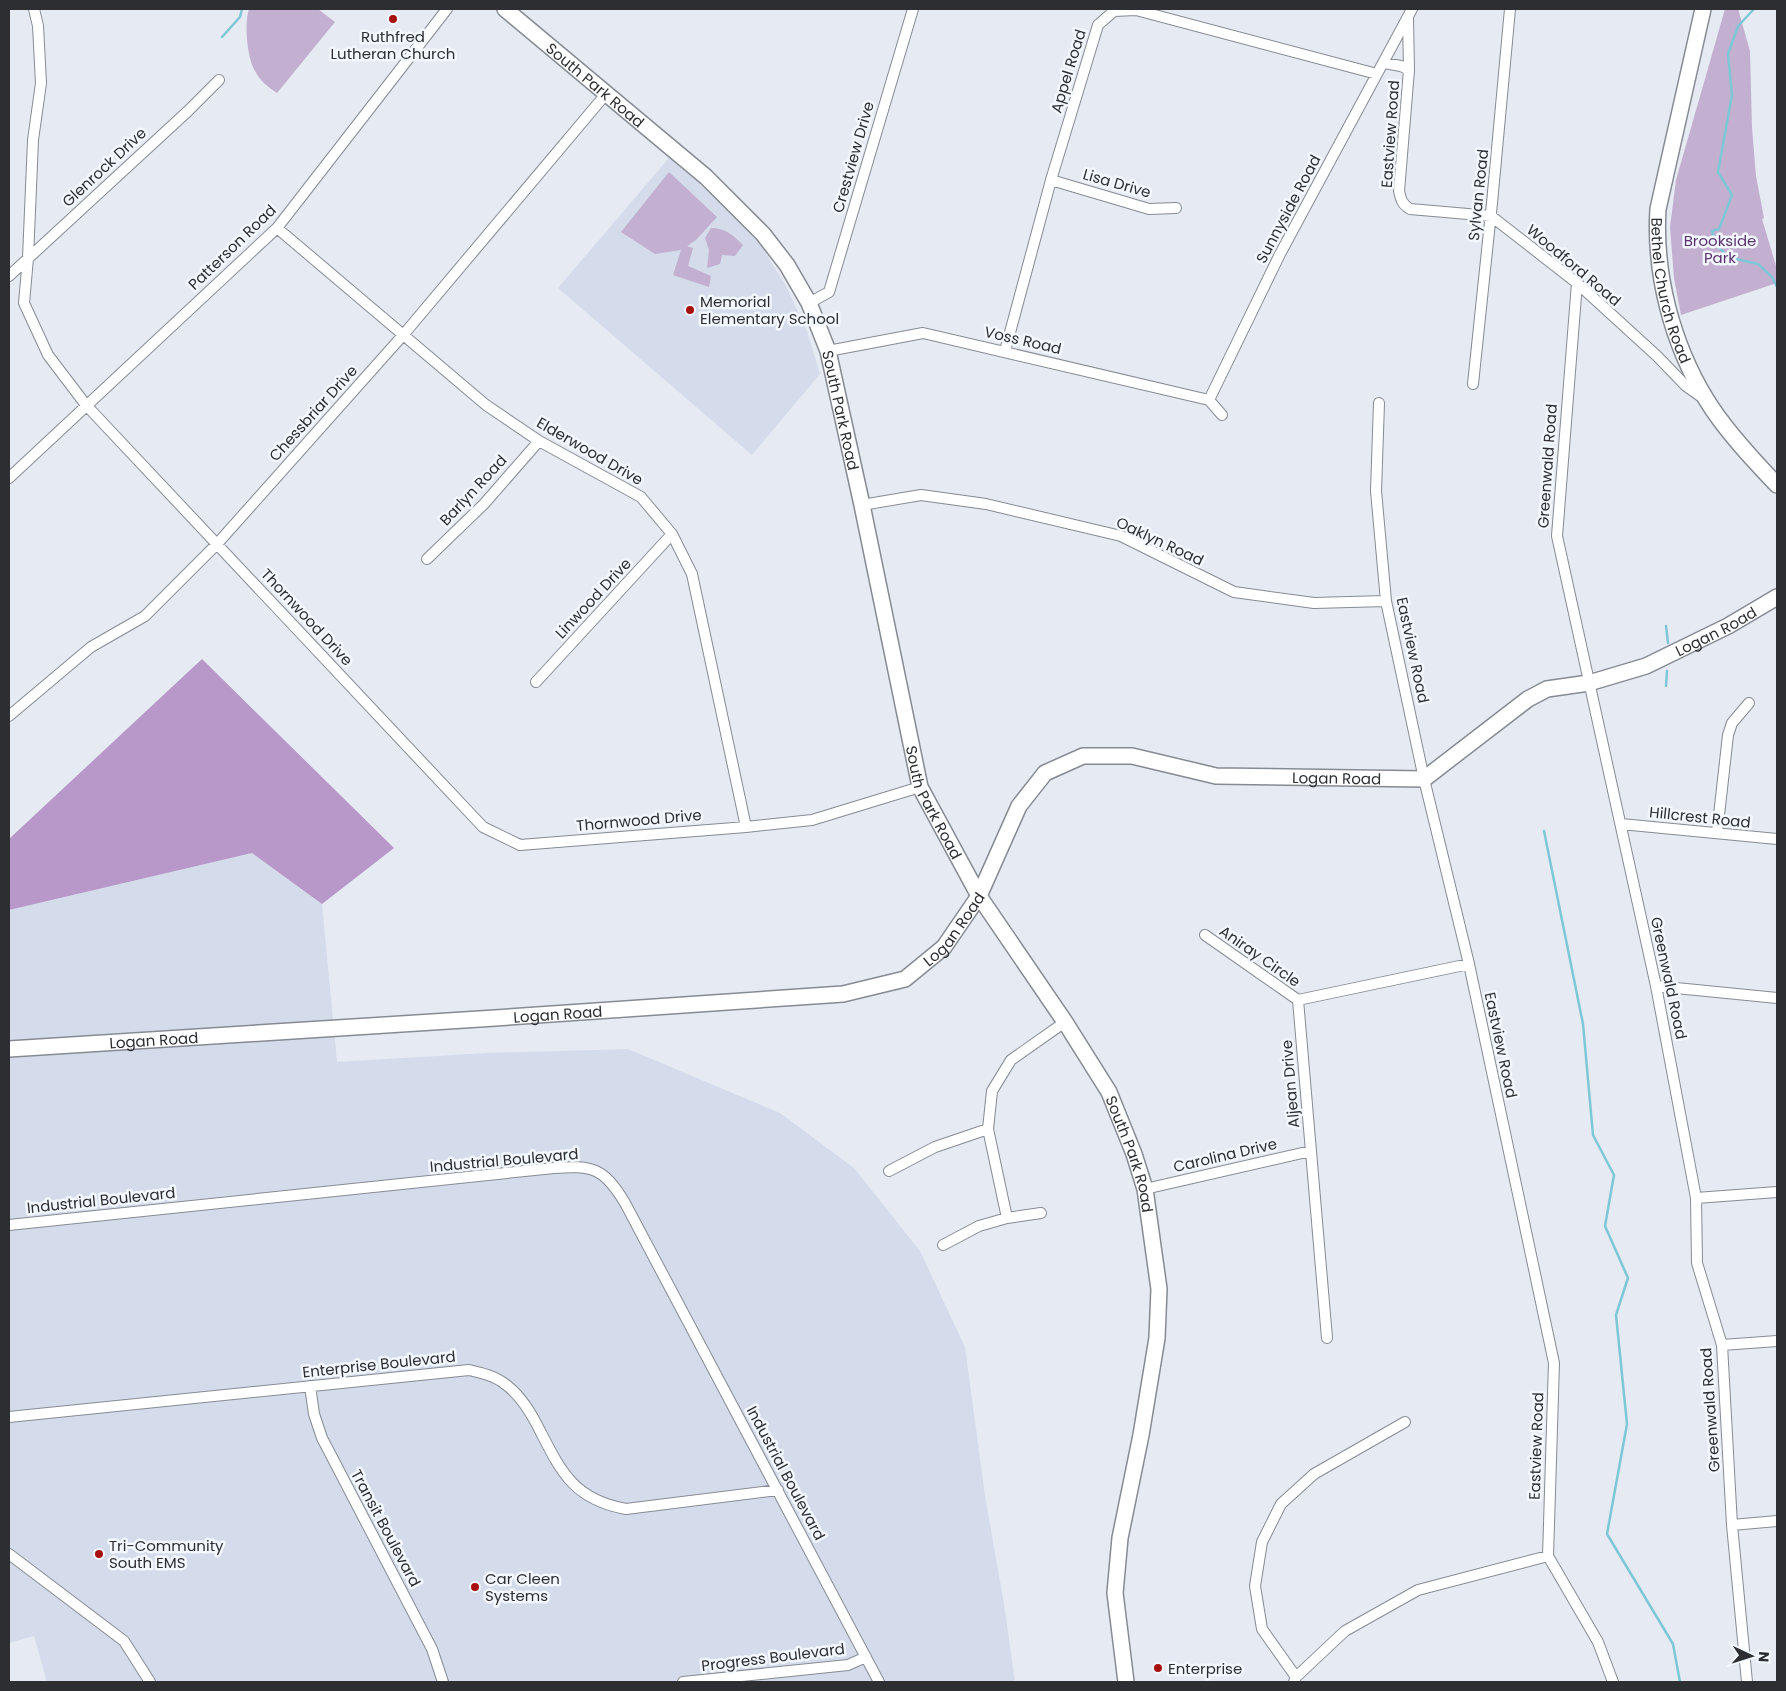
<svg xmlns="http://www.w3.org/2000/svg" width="1786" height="1691" viewBox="0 0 1786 1691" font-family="Poppins,sans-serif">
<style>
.built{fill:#d4dceb}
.green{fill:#c3afcf}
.forest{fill:#b798c8}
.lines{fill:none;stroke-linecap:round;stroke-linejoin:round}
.stream{stroke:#7ec7d6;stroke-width:2.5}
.street-casing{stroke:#868b93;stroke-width:12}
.secondary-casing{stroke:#868b93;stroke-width:18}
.street{stroke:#fff;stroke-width:10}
.secondary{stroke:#fff;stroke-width:15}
.poi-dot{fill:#a6110e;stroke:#f3f7fe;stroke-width:2}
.labels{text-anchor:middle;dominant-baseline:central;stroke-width:5;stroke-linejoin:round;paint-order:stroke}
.poi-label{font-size:15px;fill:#2c2e31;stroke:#f3f7fe;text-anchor:start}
.street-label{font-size:15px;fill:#2c2e31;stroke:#f3f7fe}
.park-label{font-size:15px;fill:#5a336e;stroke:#f3f7fe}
</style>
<rect width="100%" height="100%" fill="#e5eaf3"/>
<!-- built -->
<path class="built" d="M669 158 718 200 760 244 786 286 807 331 820 374 752 455 558 288Z
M252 853 322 904 337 1062 487 1053 628 1049 780 1113 854 1168 920 1251 965 1347 985 1496 1004 1604 1015 1682H47L34 1636 9 1643V910Z"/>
<!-- green -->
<path class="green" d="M249 9H318L335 22 277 93C268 87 260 81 255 71 247 58 244 23 249 9Z
M1725 9H1738L1750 51 1752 128 1756 176 1764 218 1762 219 1777 269V283L1681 315 1674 278 1670 227 1676 180Z
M669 172 717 217 696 240 687 246 693 248 688 266 711 276 709 287 673 275 681 250 655 254 621 232Z
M711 228C725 228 733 235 743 245L735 256 722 255 720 264 707 268 709 250 705 238Z"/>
<!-- forest -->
<path class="forest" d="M202 659 394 848 322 904 252 853 9 910V839Z"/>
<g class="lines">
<!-- stream -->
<path class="stream" d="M1754 9 1738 26 1728 54 1732 95 1718 172 1732 195 1719 229 1712 231 1715 243 1728 257 1758 264 1772 277 1777 287
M222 37 240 17 242 9
M1666 626 1668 643
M1666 686 1667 671
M1544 831 1583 1024 1593 1135 1614 1175 1605 1226 1628 1278 1616 1315 1627 1424 1607 1534 1673 1644 1680 1682"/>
<!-- street casing -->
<g class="street-casing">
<path id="street" d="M34 9 38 26 41 83 33 140 28 258 24 303 48 355 86 405 483 827 520 845 746 827 812 820 920 787
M1408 18 1409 70 1399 191C1401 200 1402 204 1410 209L1491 216 1577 283 1657 356 1686 386 1703 398
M1384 63 1401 66 1409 70
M1051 180 1149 209 1176 208
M277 228 486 405 539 441 641 497 672 534 692 574 746 827
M9 276 188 111 219 80
M1577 283 1557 536 1656 986 1696 1198 1697 1263 1722 1345 1732 1525 1747 1682
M809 303 829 292 913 9
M828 351 923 333 1209 400
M1005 351 1051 180 1098 25 1114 11 1136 10 1377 74
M1473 384 1492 203 1510 9
M1209 400 1280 254 1412 9
M1209 400 1222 415
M1379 403 1376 491 1386 601 1424 779 1469 964 1554 1363 1548 1556 1598 1642 1613 1682
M9 478 277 228 447 9
M862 505 921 495 986 504 1121 536 1234 592 1314 603 1386 601
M427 559 484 504 539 441
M536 682 672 534
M9 716 91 647 145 616 217 544 404 334 606 94
M1621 824 1777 839
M1717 833 1728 735 1732 723 1749 703
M1205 935 1298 1000
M1656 986 1777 998
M889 1171 935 1147 988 1129
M1145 1189 1311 1151
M1696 1198 1777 1192
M1007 1218 988 1129 992 1091 1011 1060 1065 1022
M9 1225 554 1168C593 1165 604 1168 625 1203L879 1682
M943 1245 979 1226 1007 1218 1041 1213
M1327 1338 1298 1000 1469 964
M1722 1345 1777 1341
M310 1386 314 1414 322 1438 432 1649 443 1682
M9 1417 469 1370C482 1373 495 1376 505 1384 519 1394 528 1408 536 1423 560 1469 571 1499 626 1509L778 1490
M1732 1525 1777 1521
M9 1554 124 1641 150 1682
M1296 1677 1262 1629 1255 1586 1262 1542 1281 1504 1314 1474 1405 1422
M683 1682 848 1665 866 1657
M1294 1682 1296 1677 1345 1631 1418 1590 1548 1556"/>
</g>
<!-- secondary casing -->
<g class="secondary-casing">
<g id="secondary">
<path id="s1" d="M505 9 706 177 763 234 787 265 809 303 828 351 862 505 920 787 979 896 1065 1022 1109 1092 1134 1154 1145 1189 1159 1289 1157 1338 1141 1435 1120 1538 1115 1593 1126 1682"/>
<path id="s2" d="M1703 9 1658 209C1654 274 1672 343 1706 399 1724 429 1753 460 1777 485"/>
<path id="s3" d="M9 1049 495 1018 843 994 905 979 944 947 979 896 1019 806 1045 773 1083 756H1132L1216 776 1424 779 1528 699 1547 689 1589 683 1646 666 1728 626 1777 597"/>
</g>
</g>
<!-- street -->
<use href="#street" class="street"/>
<!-- secondary -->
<use href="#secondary" class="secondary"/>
</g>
<!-- markers -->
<g class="poi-dot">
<circle cx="393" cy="19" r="5"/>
<circle cx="690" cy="310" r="5"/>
<circle cx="99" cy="1554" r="5"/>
<circle cx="475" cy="1587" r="5"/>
<circle cx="1158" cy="1668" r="5"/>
</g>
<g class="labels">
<!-- poi labels -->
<g class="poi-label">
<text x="393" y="36" text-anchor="middle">Ruthfred<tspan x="393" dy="17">Lutheran Church</tspan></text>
<text x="700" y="301">Memorial<tspan x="700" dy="17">Elementary School</tspan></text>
<text x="109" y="1545">Tri-Community<tspan x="109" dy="17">South EMS</tspan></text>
<text x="485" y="1578">Car Cleen<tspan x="485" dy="17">Systems</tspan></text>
<text x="1168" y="1668">Enterprise</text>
</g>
<!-- street labels -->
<g class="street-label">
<text transform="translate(1068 71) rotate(-73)">Appel Road</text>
<text stroke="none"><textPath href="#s1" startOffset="118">South Park Road</textPath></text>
<text transform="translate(1390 134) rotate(-86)">Eastview Road</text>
<text transform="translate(853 157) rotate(-74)">Crestview Drive</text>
<text transform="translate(104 167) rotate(-43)">Glenrock Drive</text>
<text transform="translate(1117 183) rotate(16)">Lisa Drive</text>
<text transform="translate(1478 195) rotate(-84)">Sylvan Road</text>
<text transform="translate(1288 209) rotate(-62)">Sunnyside Road</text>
<text transform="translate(232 247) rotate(-44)">Patterson Road</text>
<text transform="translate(1574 265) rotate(40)">Woodford Road</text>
<text stroke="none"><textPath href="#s2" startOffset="288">Bethel Church Road</textPath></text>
<text transform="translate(1023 340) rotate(13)">Voss Road</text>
<text stroke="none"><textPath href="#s1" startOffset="538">South Park Road</textPath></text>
<text transform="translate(313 413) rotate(-48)">Chessbriar Drive</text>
<text transform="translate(590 451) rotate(30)">Elderwood Drive</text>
<text transform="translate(1547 466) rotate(-86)">Greenwald Road</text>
<text transform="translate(473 490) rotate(-47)">Barlyn Road</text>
<text transform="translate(1160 541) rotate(25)">Oaklyn Road</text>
<text transform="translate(593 598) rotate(-47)">Linwood Drive</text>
<text transform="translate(307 617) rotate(47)">Thornwood Drive</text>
<text stroke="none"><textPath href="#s3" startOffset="1870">Logan Road</textPath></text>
<text transform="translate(1413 650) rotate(78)">Eastview Road</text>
<text stroke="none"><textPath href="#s3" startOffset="1450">Logan Road</textPath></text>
<text stroke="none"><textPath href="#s1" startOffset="942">South Park Road</textPath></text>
<text transform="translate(1700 817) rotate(6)">Hillcrest Road</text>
<text transform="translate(639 820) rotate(-5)">Thornwood Drive</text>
<text stroke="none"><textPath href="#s3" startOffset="970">Logan Road</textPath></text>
<text transform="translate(1260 956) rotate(35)">Aniray Circle</text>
<text transform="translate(1669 978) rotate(78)">Greenwald Road</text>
<text stroke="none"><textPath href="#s3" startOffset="550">Logan Road</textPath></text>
<text stroke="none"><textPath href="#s3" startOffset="145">Logan Road</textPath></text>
<text transform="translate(1501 1045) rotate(78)">Eastview Road</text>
<text transform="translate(1290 1084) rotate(-95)">Aljean Drive</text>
<text stroke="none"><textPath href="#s1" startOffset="1348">South Park Road</textPath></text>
<text transform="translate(1225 1155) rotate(-13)">Carolina Drive</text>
<text transform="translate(504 1160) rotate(-5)">Industrial Boulevard</text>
<text transform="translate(101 1200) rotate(-6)">Industrial Boulevard</text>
<text transform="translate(379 1364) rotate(-6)">Enterprise Boulevard</text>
<text transform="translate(1710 1410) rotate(-94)">Greenwald Road</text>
<text transform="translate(1536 1446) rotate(-88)">Eastview Road</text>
<text transform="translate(786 1473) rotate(62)">Industrial Boulevard</text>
<text transform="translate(386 1528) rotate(62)">Transit Boulevard</text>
<text transform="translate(773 1657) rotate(-7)">Progress Boulevard</text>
</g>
<!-- park labels -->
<g class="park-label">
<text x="1720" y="240">Brookside<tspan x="1720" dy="17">Park</tspan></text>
</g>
</g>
<!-- border -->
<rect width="1786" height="1691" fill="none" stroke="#2c2e31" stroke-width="20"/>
<!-- north arrow -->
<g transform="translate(1751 1656) rotate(94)" stroke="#f3f7fe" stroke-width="4" paint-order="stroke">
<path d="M0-4L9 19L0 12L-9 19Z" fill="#2c2e31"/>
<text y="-8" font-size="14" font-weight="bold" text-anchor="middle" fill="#2c2e31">N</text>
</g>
</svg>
